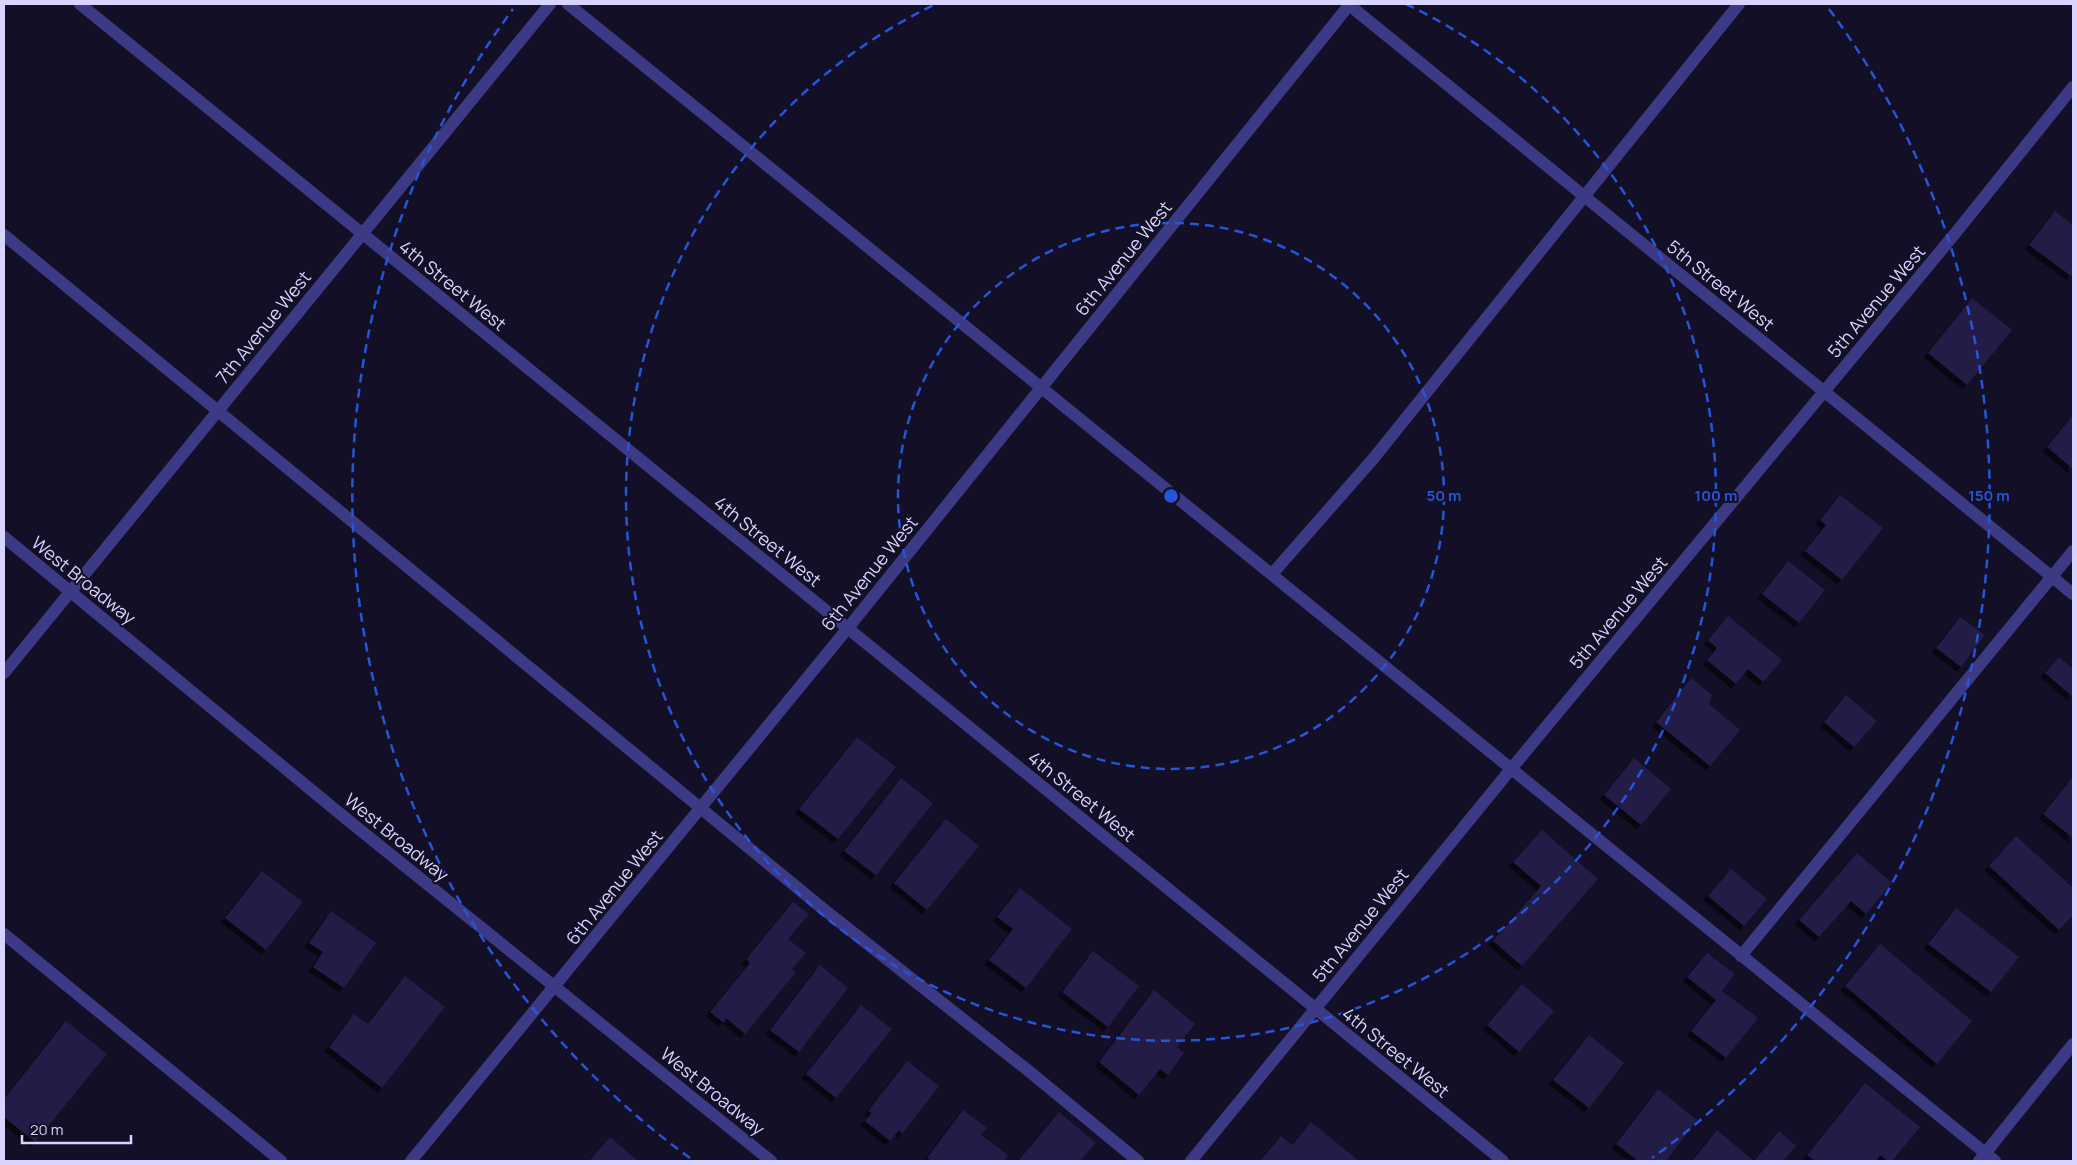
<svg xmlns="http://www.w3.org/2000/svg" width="2077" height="1165" viewBox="0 0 2077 1165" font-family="Manrope,sans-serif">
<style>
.building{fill:#241b47;filter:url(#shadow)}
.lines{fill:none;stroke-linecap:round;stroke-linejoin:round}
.service{stroke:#3d3a85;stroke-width:12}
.minor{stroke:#3d3a85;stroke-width:12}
.tertiary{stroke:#3d3a85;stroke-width:12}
.ring{fill:none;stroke:#2655da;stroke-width:2.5;stroke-dasharray:9 6}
.labels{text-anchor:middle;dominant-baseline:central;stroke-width:4;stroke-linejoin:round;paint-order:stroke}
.street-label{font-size:18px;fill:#d9d4ff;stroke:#130f26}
.centre{fill:#2655da;stroke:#130f26;stroke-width:2.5}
.ring-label{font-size:15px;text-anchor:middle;font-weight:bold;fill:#2655da;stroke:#130f26;stroke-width:4;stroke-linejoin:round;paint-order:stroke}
</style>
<defs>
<filter id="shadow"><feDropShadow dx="-4.5" dy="4.5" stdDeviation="0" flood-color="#0009"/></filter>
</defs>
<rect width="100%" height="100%" fill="#130f26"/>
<!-- building -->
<path class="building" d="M2055 211 2073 225V273L2071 276 2029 245Z
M1972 298 2012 330 1967 385 1928 353Z
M2073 415V469L2047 447Z
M1840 495 1883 528 1842 580 1805 551 1826 525 1820 520Z
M1788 561 1825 590 1799 623 1762 594Z
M1728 616 1782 660 1763 682 1748 669 1736 684 1707 660 1717 648 1708 640Z
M1960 617 1985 635 1961 667 1936 648Z
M2059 657 2073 669V697L2045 673Z
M1691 678 1712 695 1709 704 1740 730 1710 766 1656 722Z
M1846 695 1877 721 1854 747 1824 722Z
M857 737 896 767 838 839 799 809Z
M1634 758 1671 789 1641 825 1604 795Z
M901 778 933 803 876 875 844 851Z
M2072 778 2073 779V838L2043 814Z
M946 819 979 846 927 910 894 883Z
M1542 830 1598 879 1522 966 1493 941 1541 886 1513 862Z
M2016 836 2073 888V915L2059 930 1989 866Z
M1857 853 1892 883 1866 914 1851 901 1819 937 1799 920Z
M1731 869 1767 899 1744 926 1708 896Z
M262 871 303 902 266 950 225 918Z
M1020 888 1072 929 1026 988 989 960 1013 929 997 917Z
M793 902 809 914 788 939 806 953 792 969 796 972 745 1034 726 1018 724 1023 710 1012 750 963 746 959Z
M1956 908 2019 957 1991 992 1928 944Z
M331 911 376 943 344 988 313 967 323 952 309 943Z
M1880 944 1972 1021 1937 1064 1845 986Z
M1093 951 1139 986 1108 1027 1062 992Z
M1707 953 1735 974 1722 991 1758 1018 1726 1058 1691 1031 1716 1000 1687 977Z
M820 965 848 988 799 1052 770 1030Z
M405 976 445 1007 382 1088 329 1047 354 1014 368 1024Z
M1522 984 1554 1011 1519 1052 1487 1025Z
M1154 990 1195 1024 1177 1047 1184 1053 1168 1075 1160 1069 1139 1095 1099 1062Z
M861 1005 892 1029 836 1098 806 1074Z
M66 1021 107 1054 35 1142 4 1117V1099Z
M1589 1035 1624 1063 1589 1108 1553 1080Z
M907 1061 939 1086 902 1134 899 1130 890 1141 865 1121 872 1113 868 1111Z
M1865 1083 1920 1127 1892 1161H1888L1880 1155 1876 1161H1815L1807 1155Z
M1658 1089 1697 1120 1666 1161H1638L1616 1144Z
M963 1110 987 1128 981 1135 1008 1155 1004 1161H931L927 1158Z
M1059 1112 1096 1143 1080 1161H1018Z
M1311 1122 1359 1161H1260L1281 1136 1292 1145Z
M1717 1130 1754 1161 1779 1131 1796 1146 1783 1161H1692Z
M610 1137 638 1161H589Z"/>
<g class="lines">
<!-- service -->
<path class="service" d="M568 4 1995 1161
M4 235 822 908 1030 1072 1138 1161
M1272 574 1373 459 1739 4
M4 934 281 1161
M1741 956 2073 551"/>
<!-- minor -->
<path class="minor" d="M80 4 1503 1161
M1348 4 2073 594
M4 537 349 821 771 1161
M4 673 550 4
M1191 1161 1511 769 1953 236 2073 87
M1979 1161 2073 1044"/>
<!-- tertiary -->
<path class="tertiary" d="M411 1161 848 628 1350 4"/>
</g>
<!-- distance rings -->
<g class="ring">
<circle cx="1171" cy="496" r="273"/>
<path d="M1406 4A545 545 0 1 1 936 4"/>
<path d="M690 1158A818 818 0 0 1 513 9M1829 9A818 818 0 0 1 1652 1158"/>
</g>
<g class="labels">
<!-- street labels -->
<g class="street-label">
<text transform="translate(1123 258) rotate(-51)">6th Avenue West</text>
<text transform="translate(453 285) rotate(39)">4th Street West</text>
<text transform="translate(1721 285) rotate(39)">5th Street West</text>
<text transform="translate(1876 301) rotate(-50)">5th Avenue West</text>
<text transform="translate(263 327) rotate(-51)">7th Avenue West</text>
<text transform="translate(768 541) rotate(39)">4th Street West</text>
<text transform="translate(869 573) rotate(-51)">6th Avenue West</text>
<text transform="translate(84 580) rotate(39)">West Broadway</text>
<text transform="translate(1618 612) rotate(-50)">5th Avenue West</text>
<text transform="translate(1082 796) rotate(39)">4th Street West</text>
<text transform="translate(397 837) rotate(39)">West Broadway</text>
<text transform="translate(614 887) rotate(-51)">6th Avenue West</text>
<text transform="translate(1360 925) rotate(-51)">5th Avenue West</text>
<text transform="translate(1396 1052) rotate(39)">4th Street West</text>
<text transform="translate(713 1091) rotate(39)">West Broadway</text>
</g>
</g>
<circle cx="1171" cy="496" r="8" class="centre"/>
<g class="ring-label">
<text x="1444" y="501">50 m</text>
<text x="1716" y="501">100 m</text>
<text x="1989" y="501">150 m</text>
</g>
<!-- border -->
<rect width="2077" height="1165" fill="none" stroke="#d9d4ff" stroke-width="10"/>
<!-- scale -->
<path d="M22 1135v8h109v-8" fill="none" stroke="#d9d4ff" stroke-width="2.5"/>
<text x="30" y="1135" font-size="15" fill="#d9d4ff" stroke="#130f26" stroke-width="4" paint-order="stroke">20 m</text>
</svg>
